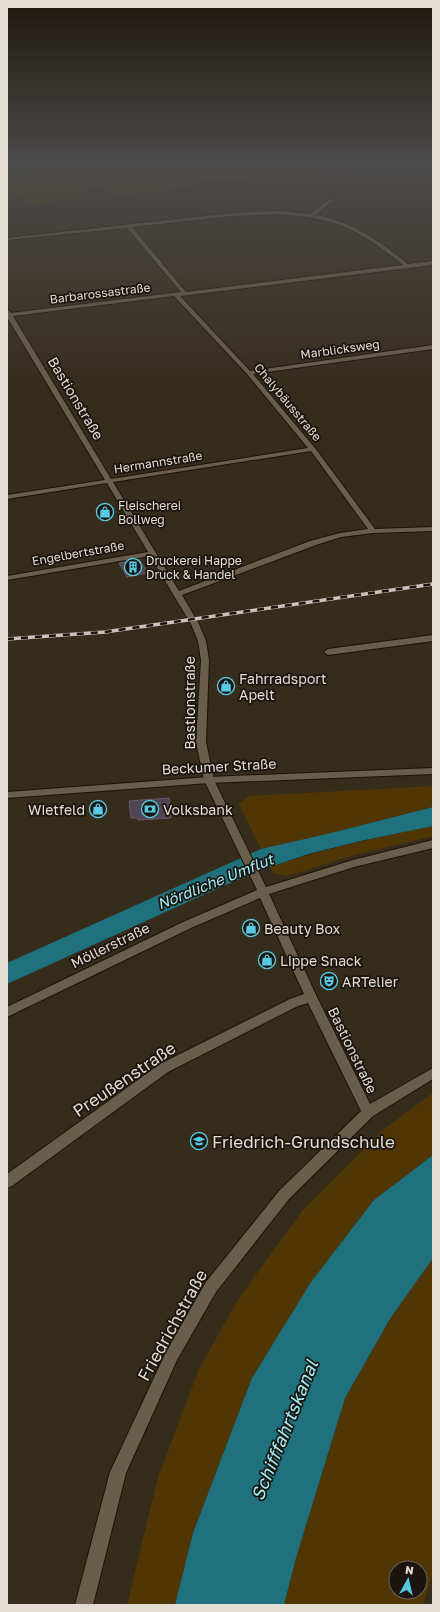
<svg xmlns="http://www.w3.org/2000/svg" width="440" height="1612" viewBox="0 0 440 1612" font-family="'Golos Text',sans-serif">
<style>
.green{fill:#503604;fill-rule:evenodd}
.water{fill:#1e717d}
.building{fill:#504555;stroke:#64596a}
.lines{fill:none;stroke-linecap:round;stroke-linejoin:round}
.minor-casing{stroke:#1d1405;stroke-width:2}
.secondary-casing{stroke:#1d1405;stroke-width:2}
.minor{fill:#695d4c;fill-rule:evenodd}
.secondary{fill:#695d4c;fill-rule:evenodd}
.rail-casing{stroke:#cbc3b8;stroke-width:3.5}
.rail{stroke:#1a150e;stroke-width:2.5;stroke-dasharray:7;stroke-linecap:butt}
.labels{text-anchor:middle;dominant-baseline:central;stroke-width:3.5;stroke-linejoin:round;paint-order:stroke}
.far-street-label{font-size:12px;fill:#e3dcd2;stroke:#1a150e}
.far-poi-label{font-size:12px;fill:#e3dcd2;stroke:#1a150e;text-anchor:start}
.street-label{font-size:14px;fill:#e3dcd2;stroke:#1a150e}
.poi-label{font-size:14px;fill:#e3dcd2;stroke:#1a150e;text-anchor:start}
.water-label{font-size:15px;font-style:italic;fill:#a1ecf9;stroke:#1a150e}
.near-street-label{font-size:17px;fill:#e3dcd2;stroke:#1a150e}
.near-poi-label{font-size:17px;fill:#e3dcd2;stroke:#1a150e;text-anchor:start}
.near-water-label{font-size:18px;font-style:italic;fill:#a1ecf9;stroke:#1a150e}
</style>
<rect width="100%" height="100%" fill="#362c1c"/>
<!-- green -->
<path class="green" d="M51 164H379L386 167 303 177 253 175 249 176 254 179 195 180 197 187 118 195H109L100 186 81 189 89 198 27 205 25 199 7 190V172Z
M433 786V807L335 832 261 849 239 804 248 796Z
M433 826V836L351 856 288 876 273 873 270 867C324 849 378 837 433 826Z
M433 1093V1155L374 1200 311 1282 252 1378 193 1533 175 1605H127L158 1477 199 1369 237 1301 302 1211 384 1129Z
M433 1258V1573L423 1605H284L296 1558 345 1398 390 1319ZM396 1568H420V1592H396Z"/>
<!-- water -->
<path class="water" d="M433 807V826L360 841 308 854 270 867 223 886 7 984V963L261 849 335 832Z
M433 1155V1258L390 1319 345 1398 296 1558 284 1605H175L193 1533 252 1378 311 1282 374 1200Z"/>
<!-- building -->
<path class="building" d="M139 559 148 573 127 577 119 563Z
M169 798 171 818 138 820V818H131L129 801Z"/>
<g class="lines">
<!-- minor casing -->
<g class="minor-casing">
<path id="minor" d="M330 199 334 200 315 215C353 221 379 241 408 264L433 261V265L180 296 250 371 433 345V349L253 374 315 448 375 529 433 527V531L373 533 341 537 316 545 182 595 199 624 206 641 209 660 206 742 214 780 266 887 353 860 433 840V848L354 867 269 894 317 997 370 1104 433 1068V1079L373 1116 289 1199 216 1292 177 1360 126 1473 93 1605H75L110 1472 167 1350 206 1282 279 1191 361 1111 308 1003 298 1006 168 1072 12 1186 7 1188V1174L160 1064 290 999 304 994 260 898 191 928 7 1017V1007L183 922 257 890 204 780 196 742 201 660 198 641 191 624 150 556 7 580V576L148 552 107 483 7 499V495L105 480 7 317V309L11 313 181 292 127 228 7 240V238L233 213 277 211 310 214ZM277 214C337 218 357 228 403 265L186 292 132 227 233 216ZM174 296 247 374 308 448 111 479 13 316ZM311 451 368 529 340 533 310 541 179 591 113 482Z
M433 635V641L328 655 324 652 328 649Z"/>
</g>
<!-- secondary casing -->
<g class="secondary-casing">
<path id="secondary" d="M433 768V774L209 783 7 798V792L209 777Z"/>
</g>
<!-- minor -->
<use href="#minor" class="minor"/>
<!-- secondary -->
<use href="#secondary" class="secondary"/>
<!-- rail casing -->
<g class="rail-casing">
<path id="rail" d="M7 639 105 632 433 584"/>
</g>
<!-- rail -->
<use href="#rail" class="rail"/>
</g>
<!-- sky -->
<linearGradient id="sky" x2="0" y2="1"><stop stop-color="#1e180f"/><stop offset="0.42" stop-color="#4c4b4b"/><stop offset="1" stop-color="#4c4b4b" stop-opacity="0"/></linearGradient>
<rect width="440" height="390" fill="url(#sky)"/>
<!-- icons -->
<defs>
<g id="shop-ring" transform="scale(0.9)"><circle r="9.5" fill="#1a150e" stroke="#58c9e3" stroke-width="1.5"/><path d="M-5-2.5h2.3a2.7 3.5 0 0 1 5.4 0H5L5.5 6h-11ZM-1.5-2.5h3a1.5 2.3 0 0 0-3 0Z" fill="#58c9e3"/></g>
<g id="building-ring" transform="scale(0.9)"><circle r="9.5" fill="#1a150e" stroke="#58c9e3" stroke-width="1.5"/><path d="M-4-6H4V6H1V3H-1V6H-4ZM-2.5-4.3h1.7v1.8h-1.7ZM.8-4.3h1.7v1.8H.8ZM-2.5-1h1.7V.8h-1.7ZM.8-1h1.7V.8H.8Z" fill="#58c9e3"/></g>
<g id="bank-ring" transform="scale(0.9)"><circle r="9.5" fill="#1a150e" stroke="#58c9e3" stroke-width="1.5"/><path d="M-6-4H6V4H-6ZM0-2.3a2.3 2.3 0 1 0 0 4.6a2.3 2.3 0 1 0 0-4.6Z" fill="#58c9e3"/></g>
<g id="theatre-ring" transform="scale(0.9)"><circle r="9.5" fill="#1a150e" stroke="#58c9e3" stroke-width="1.5"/><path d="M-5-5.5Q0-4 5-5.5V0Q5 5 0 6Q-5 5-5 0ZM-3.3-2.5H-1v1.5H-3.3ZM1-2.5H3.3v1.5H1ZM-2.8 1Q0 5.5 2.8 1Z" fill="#58c9e3"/></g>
<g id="school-ring" transform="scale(0.9)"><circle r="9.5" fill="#1a150e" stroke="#58c9e3" stroke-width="1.5"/><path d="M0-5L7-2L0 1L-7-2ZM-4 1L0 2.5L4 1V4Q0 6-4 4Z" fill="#58c9e3"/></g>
</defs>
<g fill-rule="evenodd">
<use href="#shop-ring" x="105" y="512"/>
<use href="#building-ring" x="133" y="567"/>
<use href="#shop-ring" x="226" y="686"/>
<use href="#shop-ring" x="98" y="809"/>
<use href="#bank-ring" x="150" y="809"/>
<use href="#shop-ring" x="251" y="928"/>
<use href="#shop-ring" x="267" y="960"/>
<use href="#theatre-ring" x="329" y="981"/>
<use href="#school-ring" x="199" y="1141"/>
</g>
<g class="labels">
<!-- far-street labels -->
<g class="far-street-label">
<text transform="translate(100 293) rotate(-7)">Barbarossastraße</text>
<text transform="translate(340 349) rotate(-8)">Marblicksweg</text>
<text transform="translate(288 402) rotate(50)">Chalybäusstraße</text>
<text transform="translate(158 462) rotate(-9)">Hermannstraße</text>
<text transform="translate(78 553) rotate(-10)">Engelbertstraße</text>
</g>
<!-- far-poi labels -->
<g class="far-poi-label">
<text x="118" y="505">Fleischerei<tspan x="118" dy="14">Bollweg</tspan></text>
<text x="146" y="560">Druckerei Happe<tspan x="146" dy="14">Druck &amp; Handel</tspan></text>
</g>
<!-- street labels -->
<g class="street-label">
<text transform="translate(76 398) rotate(59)">Bastionstraße</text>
<text transform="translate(189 703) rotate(-90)">Bastionstraße</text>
<text transform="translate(219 766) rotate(-3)">Beckumer Straße</text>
<text transform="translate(110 945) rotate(-26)">Möllerstraße</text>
<text transform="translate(353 1050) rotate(64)">Bastionstraße</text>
</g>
<!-- poi labels -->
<g class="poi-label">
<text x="239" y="678">Fahrradsport<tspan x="239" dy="16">Apelt</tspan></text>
<text x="85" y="809" text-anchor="end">Wietfeld</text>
<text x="163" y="809">Volksbank</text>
<text x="264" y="928">Beauty Box</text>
<text x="280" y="960">Lippe Snack</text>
<text x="342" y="981">ARTelier</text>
</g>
<!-- water labels -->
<g class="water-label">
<text transform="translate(215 881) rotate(-22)">Nördliche Umflut</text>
</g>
<!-- near-street labels -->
<g class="near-street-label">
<text transform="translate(124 1079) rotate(-34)">Preußenstraße</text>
<text transform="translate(172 1325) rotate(-61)">Friedrichstraße</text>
</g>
<!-- near-poi labels -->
<g class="near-poi-label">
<text x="212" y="1141">Friedrich-Grundschule</text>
</g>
<!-- near-water labels -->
<g class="near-water-label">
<text transform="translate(284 1430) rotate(-68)">Schifffahrtskanal</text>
</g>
</g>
<!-- border -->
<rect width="440" height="1612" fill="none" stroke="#e3dcd2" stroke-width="16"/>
<!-- north arrow -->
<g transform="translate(408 1580) rotate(8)"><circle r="19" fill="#1a150e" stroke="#6a655c"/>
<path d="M0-3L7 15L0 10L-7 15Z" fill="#58c9e3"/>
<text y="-6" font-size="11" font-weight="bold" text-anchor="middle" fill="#e3dcd2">N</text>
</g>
</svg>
